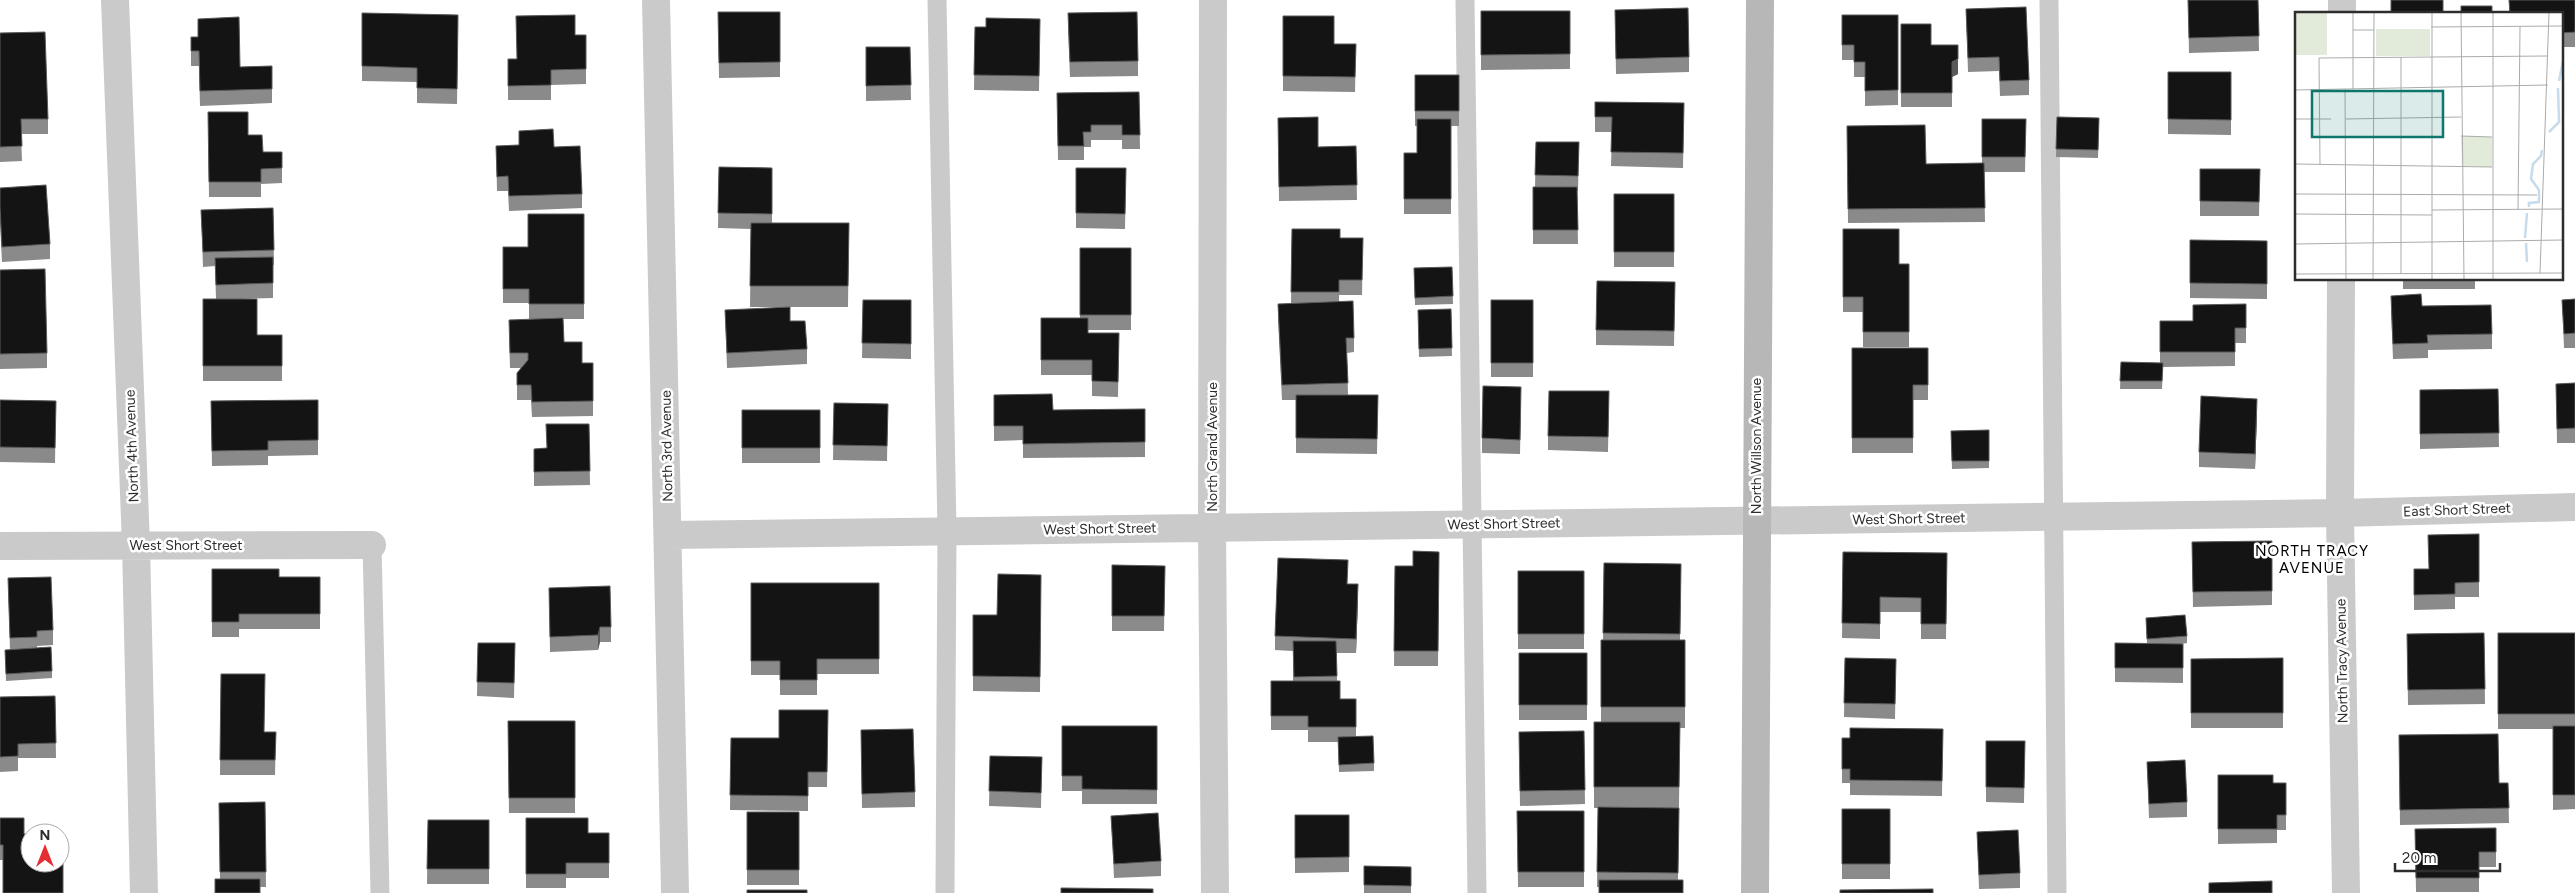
<svg xmlns="http://www.w3.org/2000/svg" width="2575" height="893" viewBox="0 0 2575 893" font-family="Figtree,sans-serif">
<style>
.lines{fill:none;stroke-linecap:round;stroke-linejoin:round}
.lane{stroke:#cacaca;stroke-width:19}
.street{stroke:#cacaca;stroke-width:28}
.secondary{stroke:#b7b7b7;stroke-width:28}
.wall{fill:#8a8a8a}
.shaded-wall{fill:#5a5a5a}
.building{fill:#141414;stroke:#5a5a5a}
.labels{text-anchor:middle;dominant-baseline:central;stroke-width:5;stroke-linejoin:round;paint-order:stroke}
.street-label{font-size:14px;fill:#2d2d2d;stroke:#fff}
.neighbourhood-label{font-size:15px;letter-spacing:1px;fill:#000;stroke:#fff}
.inset-river{fill:none;stroke:#c6dbeb;stroke-width:2.5}
.inset-road{fill:none;stroke:#ababab;stroke-width:1}
.view{fill:#0f766e;fill-opacity:0.15;stroke:#0f766e;stroke-width:2.5}
.inset-edge{fill:none;stroke:#2d2d2d;stroke-width:2.5}
</style>
<rect width="100%" height="100%" fill="#fff"/>
<g class="lines">
<!-- lane -->
<path class="lane" d="M937 0 947 531 945 893
M1465 0 1477 893
M2049 0 2057 893
M372 545 380 893"/>
<!-- street -->
<path class="street" d="M115 0 136 545 144 893
M656 0 675 893
M1213 0 1212 528 1215 893
M2342 14V0
M2341 279 2340 513 2346 893
M669 535 2340 513 2575 507
M0 546 372 545"/>
<!-- secondary -->
<path class="secondary" d="M1755 893 1760 0"/>
</g>
<!-- wall -->
<path class="wall" d="M2188 0H2258L2259 51 2189 53Z
M2509 0H2575V47H2561V14H2509Z
M1966 9 2029 80V95L2000 96 1999 71 1968 72Z
M1615 10 1689 57V72L1616 74Z
M1481 11H1570V69L1481 70Z
M718 12H780V77L719 78Z
M362 13 458 15 457 104 417 103V82L362 81Z
M1842 15H1898V105L1865 106V77H1854V60H1842Z
M1283 16 1334 44H1356L1355 92 1283 91Z
M1040 19 1039 91 974 90 975 27H986Z
M1901 24 1958 74 1952 77V107H1901Z
M1068 28 1138 61V76L1070 77Z
M0 33 48 119V134H21L22 161 0 162Z
M575 35H586V84L551 85V100H508V59H516Z
M191 37 240 67 272 66V103L200 106 199 66H191Z
M866 47H910L911 100 866 101Z
M2168 72H2231V135L2168 134Z
M1415 75H1459V126H1451V214H1404V153H1417V126H1415Z
M1139 92 1140 149H1122V140H1091V147H1084V160H1058L1057 93Z
M1595 102 1684 103 1683 168 1611 166 1612 132H1595Z
M208 112 248 135 263 152H282V183L261 184V197H209Z
M2057 117 2099 118 2098 158 2056 157Z
M1278 118 1318 147 1356 146 1357 200 1279 201Z
M1982 119H2026L2025 172H1984L1985 222 1848 223 1847 126 1926 164 1982 163Z
M519 131 554 147 582 194V208L509 211 508 191H497L496 146 519 145Z
M1536 142H1579L1578 191H1577L1578 244H1533V187H1535Z
M719 167 772 168V223H849L848 307H750L751 229 718 228Z
M1076 168H1126L1125 229 1076 228Z
M2200 169H2260L2259 216H2200Z
M0 188 50 244V259L2 262 0 222Z
M1614 194H1674V267H1614Z
M273 208 274 265H273V298L242 299 257 335H282V381H203V299H216L215 266 203 267 201 210Z
M584 214V319H563L564 342 582 363H593V416L532 417 531 400H517V373L521 368H510L509 334 554 319H529V303H503V247H528Z
M1292 229 1340 238H1363L1362 295H1339V302L1354 338V352L1347 353 1348 395H1378L1377 454 1296 453V400H1282L1278 319V304H1291Z
M1843 229 1899 264H1909V347H1863V312H1843Z
M2190 240 2267 241V299L2190 298Z
M1080 248H1131V330H1088V333H1119L1118 397 1092 396V375H1041V318H1080Z
M1452 267 1453 304 1415 305 1414 268Z
M0 270 47 353V368L0 369Z
M2403 279H2475V289H2403Z
M1675 282 1674 346 1596 345V330Z
M2575 299V348H2564L2562 300Z
M863 300H911V359L862 358Z
M1491 300H1533V377H1491Z
M2246 304V343H2235V366L2163 367 2162 389H2120L2121 362 2160 363V321H2193Z
M2422 306 2492 334V349L2428 350V358L2393 359 2391 310Z
M1451 309 1452 356 1419 357 1418 310Z
M725 310 790 321 807 349V364L727 368Z
M1852 348H1928V400H1913V453H1852Z
M2575 383V443H2557L2556 384Z
M2498 389 2499 447 2420 449V390Z
M1609 391 1608 452 1548 450V436Z
M994 395 1053 410 1145 409V457L1023 458V440L994 441Z
M0 400 56 401 55 463 0 462Z
M318 400V455L268 456V465L212 466 211 401Z
M1521 401 1520 454 1482 453V438Z
M834 403 888 404 887 461 833 460Z
M742 410H820V463H742Z
M2257 414 2255 469 2199 467V452Z
M589 424 590 485 534 486V449L547 448Z
M1989 430V468L1952 469 1951 431Z
M2479 534V597H2455V609L2414 610V569H2429Z
M2272 541V605L2193 607 2192 542Z
M1439 552 1438 666H1394L1395 566H1413Z
M1843 552 1947 553 1946 639H1921V612H1880V639L1842 638Z
M1604 563 1681 564 1680 640H1685V728H1680L1678 880 1597 887 1598 808H1594V722H1601V640H1603Z
M1112 565 1165 566 1164 631H1112Z
M212 569 279 577H320V629H239V637H212Z
M1518 571H1584V649H1518Z
M1041 575 1040 692 973 691V615H997Z
M8 578 53 630V645L37 646V648L52 671V678L6 681 5 650H10Z
M751 583H879V674H817V695H780V675H751Z
M1347 584 1358 599 1356 653H1337V681L1340 699H1356V736L1374 763V771L1339 772 1338 742H1308V730H1271V681H1293V651L1275 650V636Z
M549 588 611 627V642H600L598 650 550 652Z
M2146 618 2187 636V643L2182 644H2183V683L2115 682V643H2147Z
M2484 633 2485 704 2408 705 2407 634Z
M2498 633H2575V809L2553 810V729H2498Z
M478 643H515L514 698 477 696Z
M1519 653H1587V720H1519Z
M1845 658 1896 659 1895 719 1844 717Z
M2283 658V728H2191V659Z
M221 674 264 732H276L275 775H220Z
M55 696 56 758H18V771L0 772V697Z
M828 710 827 787H808V811L730 810 731 738H779Z
M508 721H575V813H509Z
M1062 726H1157V804H1082V791H1062Z
M1943 729 1942 796 1850 795V783H1842V738H1850Z
M861 730 915 792V807L862 808Z
M1584 731 1585 804 1520 806 1519 732Z
M2399 735 2499 783H2508L2509 823 2400 825Z
M1986 741H2025L2024 803 1986 802Z
M990 756 1042 757 1041 808 989 806Z
M2147 762 2187 802V817L2149 818Z
M2218 775 2273 783H2286V830H2277V843L2218 844Z
M265 802 266 887H260L220 879 219 803Z
M1842 809H1890V879H1842Z
M1517 811H1584V887H1518Z
M747 812H799V885H747Z
M1295 815H1349V872L1295 873Z
M1111 816 1161 861V876L1114 878Z
M0 818H24L3 860H0Z
M526 818 588 833H609V878H566V888H526Z
M428 820H489V884H427Z
M2496 828V867H2479V892H2416L2415 829Z
M1977 832 2020 873V888L1979 889Z
M1364 866 1411 867V893H1364Z"/>
<!-- shaded-wall -->
<path class="shaded-wall" d="M1958 59V74L1952 77V62Z
M2257 399V414L2255 469V454Z
M1358 584V599L1356 653V639Z
M600 627V642L598 650V635Z"/>
<!-- building -->
<path class="building" d="M2188 0H2258L2259 36 2189 38Z
M2391 0H2443V14H2391Z
M2509 0H2575V32L2561 33V14H2510Z
M2461 6H2492V14H2461Z
M2026 7 2029 80 2000 81 1999 57 1968 58 1966 9Z
M1688 8 1689 57 1616 59 1615 10Z
M1481 11H1570V54L1481 55Z
M718 12H780V62L719 63Z
M1137 12 1138 61 1070 62 1068 13Z
M362 13 458 15 457 89 417 88V68L362 66Z
M575 15V35H586V69L551 70V85L508 86V59H517L516 16Z
M1842 15H1898V90L1865 91V62H1854V45H1842Z
M1283 16H1334V44H1356L1355 77 1283 76Z
M239 17 240 67 272 66V89L200 91 199 51H191V37H198V19Z
M986 18 1040 19 1039 76 974 75 975 27H986Z
M1901 24H1931V45H1958V59L1952 62V93H1901Z
M45 32 48 119H21L22 146 0 147V33Z
M866 47H910L911 85 866 86Z
M2168 72H2231V120L2168 119Z
M1415 75H1459V111H1415Z
M1139 92 1140 135H1122V125H1091V132H1083L1084 146H1058L1057 93Z
M1595 102 1684 103 1683 153 1611 152 1612 117H1595Z
M208 112H248V135H262L263 152H282V168L261 169V182H209Z
M1318 117V147L1356 146 1357 185 1279 187 1278 118Z
M2057 117 2099 118 2098 150 2056 149Z
M1417 119H1451V199H1404V153H1417Z
M1982 119H2026L2025 157H1982Z
M1925 125 1926 164 1984 163 1985 208 1848 209 1847 126Z
M553 129 554 147 580 146 582 194 509 196 508 176 497 177 496 146 519 145V131Z
M1536 142H1579L1578 176 1535 175Z
M719 167 772 168V214L718 213Z
M1076 168H1126L1125 214 1076 213Z
M2200 169H2260L2259 202 2200 201Z
M46 185 50 244 2 247 0 207V188Z
M1533 187H1577L1578 230H1533Z
M1614 194H1674V252H1614Z
M273 208 274 250 203 252 201 210Z
M528 214H584V304H529V289H503V247H528Z
M751 223H849L848 286H750Z
M1292 229H1340V238H1363L1362 280H1339V292H1291Z
M1843 229H1899V264H1909V332H1863V297H1843Z
M2190 240 2267 241V284L2190 283Z
M1080 248H1131V315H1080Z
M273 257V283L216 285 215 258Z
M1452 267 1453 296 1415 298 1414 268Z
M45 269 47 353 0 354V270Z
M1597 281 1675 282 1674 331 1596 330Z
M2421 294 2422 306 2491 305 2492 334 2427 335 2428 343 2393 344 2391 296Z
M203 299H257V335H282V366H203Z
M2575 299V333L2564 334 2562 300Z
M863 300H911V344L862 343Z
M1491 300H1533V363H1491Z
M1353 301 1354 338H1346L1348 383 1282 385 1278 304Z
M2246 304V328H2235V352H2160V321H2193V305Z
M790 307V321H805L807 349 727 353 725 310Z
M1451 309 1452 348 1419 349 1418 310Z
M563 318 564 342H582V363H593V401L532 402 531 385H517V373L528 360V353H510L509 320Z
M1041 318H1088V333H1119L1118 382 1092 381V360H1041Z
M1852 348H1928V385H1913V438H1852Z
M2121 362 2163 363 2162 381H2120Z
M2575 383V428L2557 429 2556 384Z
M1483 386 1521 387 1520 440 1482 438Z
M2498 389 2499 433 2420 434V390Z
M1549 391H1609L1608 437 1548 436Z
M1052 394 1053 410 1145 409V442L1023 444V426H994V395Z
M1296 395H1378L1377 439 1296 438Z
M2201 396 2257 399 2255 454 2199 452Z
M0 400 56 401 55 448 0 447Z
M318 400V440L268 441V450L212 451 211 401Z
M834 403 888 404 887 446 833 445Z
M742 410H820V448H742Z
M546 424H589L590 471 534 472V449L547 448Z
M1989 430V461H1952L1951 431Z
M2479 534V582L2455 583V594L2414 595V569H2429L2428 535Z
M2272 541V591L2193 592 2192 542Z
M1413 551 1439 552 1438 651H1394L1395 566H1413Z
M1843 552 1947 553 1946 624H1921V598L1880 597V624L1842 623Z
M1278 558 1348 560 1347 584H1358L1356 639 1275 636Z
M1604 563 1681 564 1680 634 1603 633Z
M1112 565 1165 566 1164 616H1112Z
M212 569H279V577H320V614H239V622H212Z
M1518 571H1584V634H1518Z
M998 574 1041 575 1040 677 973 676V615H997Z
M51 577 53 630 37 631V637L10 638 8 578Z
M751 583H879V659H817V680H780V661H751Z
M610 586 611 627H600L598 635 550 637 549 588Z
M2185 615 2187 636 2147 639 2146 618Z
M2484 633 2485 689 2408 690 2407 634Z
M2498 633H2575V714H2498Z
M1601 640H1685V707H1601Z
M1293 641H1336L1337 676 1294 677Z
M478 643H515L514 683 477 682Z
M2115 643 2183 644V668H2115Z
M51 647 52 671 6 674 5 650Z
M1519 653H1587V705H1519Z
M1845 658 1896 659 1895 704 1844 703Z
M2283 658V713H2191V659Z
M221 674H265L264 732H276L275 760H220Z
M1271 681H1340V699H1356V727H1308V716H1271Z
M55 696 56 743 18 744V756L0 757V697Z
M779 710H828L827 772H808V796L730 795 731 738H779Z
M508 721H575V798H509Z
M1594 722H1680L1679 787H1594Z
M1062 726H1157V790L1082 789V776H1062Z
M2553 726H2575V795H2553Z
M1850 728 1943 729 1942 781 1850 780V769H1842V738H1850Z
M913 729 915 792 862 794 861 730Z
M1584 731 1585 790 1520 791 1519 732Z
M2498 734 2499 783H2508L2509 808 2400 810 2399 735Z
M1373 736 1374 763 1339 765 1338 737Z
M1986 741H2025L2024 788 1986 787Z
M990 756 1042 757 1041 793 989 791Z
M2185 760 2187 802 2149 804 2147 762Z
M2218 775H2273V783H2286V815H2277V829H2218Z
M265 802 266 872H220L219 803Z
M1598 807 1679 808 1678 873 1597 872Z
M1842 809H1890V864H1842Z
M1517 811H1584V872H1518Z
M747 812H799V870H747Z
M1158 813 1161 861 1114 864 1111 816Z
M1295 815H1349V857L1295 858Z
M0 818H24V834H30V863H60V834H63V893H3V845H0Z
M526 818H588V833H609V863H566V874H526Z
M428 820H489V869H427Z
M2496 828V852H2479V878H2416L2415 829Z
M2018 830 2020 873 1979 875 1977 832Z
M1364 866 1411 867V886L1364 885Z
M215 879H260V893H215Z
M1599 880H1683V893H1599Z
M2272 881V893H2209V883Z
M1061 888 1153 889V893H1061Z
M1933 889V893H1840V890Z
M747 890H807V893H747Z"/>
<g class="labels">
<!-- street labels -->
<g class="street-label">
<text transform="translate(132 446) rotate(-92)">North 4th Avenue</text>
<text transform="translate(667 446) rotate(-91)">North 3rd Avenue</text>
<text transform="translate(1756 446) rotate(-90)">North Willson Avenue</text>
<text transform="translate(1212 447) rotate(-90)">North Grand Avenue</text>
<text transform="translate(2457 510) rotate(-2)">East Short Street</text>
<text transform="translate(1909 519) rotate(-1)">West Short Street</text>
<text transform="translate(1504 524) rotate(-1)">West Short Street</text>
<text transform="translate(1100 529) rotate(-1)">West Short Street</text>
<text x="186" y="545">West Short Street</text>
<text transform="translate(2342 661) rotate(-91)">North Tracy Avenue</text>
</g>
<!-- neighbourhood labels -->
<g class="neighbourhood-label">
<text x="2312" y="551">NORTH TRACY<tspan x="2312" dy="17">AVENUE</tspan></text>
</g>
</g>
<!-- overview -->
<g transform="translate(2295 12)">
<rect width="268" height="268" fill="#fff"/>
<path d="M0 0H32V43H0ZM81 17H135V44H81ZM166 124 197 125V155L167 154Z" fill="#e2eada"/>
<path class="inset-river" d="M264 69 268 49M254 120 264 110 263 76M234 195V191L244 190V178L236 167 238 152 246 144 247 138M230 226 232 201M231 231 232 250"/>
<path class="inset-road" d="M58 0V77M137 0V267M166 0 169 267M198 0V267M136 15 268 14M58 18H79M50 77 51 267M0 78 253 73M0 107H36M51 107 166 105M166 124 197 125M0 152 197 155M25 152 24 46 253 44M0 182 242 183M137 198 268 197M223 198 225 15M0 202 137 203M0 232 268 228M245 261 254 0M0 262 268 261M106 262V45M78 267 79 0"/>
<path class="view" d="M17 79H148V125H17Z"/>
<rect width="268" height="268" class="inset-edge"/>
</g>
<!-- north arrow -->
<g transform="translate(45 848)"><circle r="24" fill="#ffffff" stroke="#ababab"/>
<path d="M0-4L9 19L0 12L-9 19Z" fill="#e52e33"/>
<text y="-8" font-size="14" font-weight="bold" text-anchor="middle" fill="#2d2d2d">N</text>
</g>
<!-- scale -->
<path d="M2395 863v8h105v-8" fill="none" stroke="#2d2d2d" stroke-width="2.5"/>
<text x="2402" y="863" font-size="15" fill="#2d2d2d" stroke="#ffffff" stroke-width="4" paint-order="stroke">20 m</text>
</svg>
